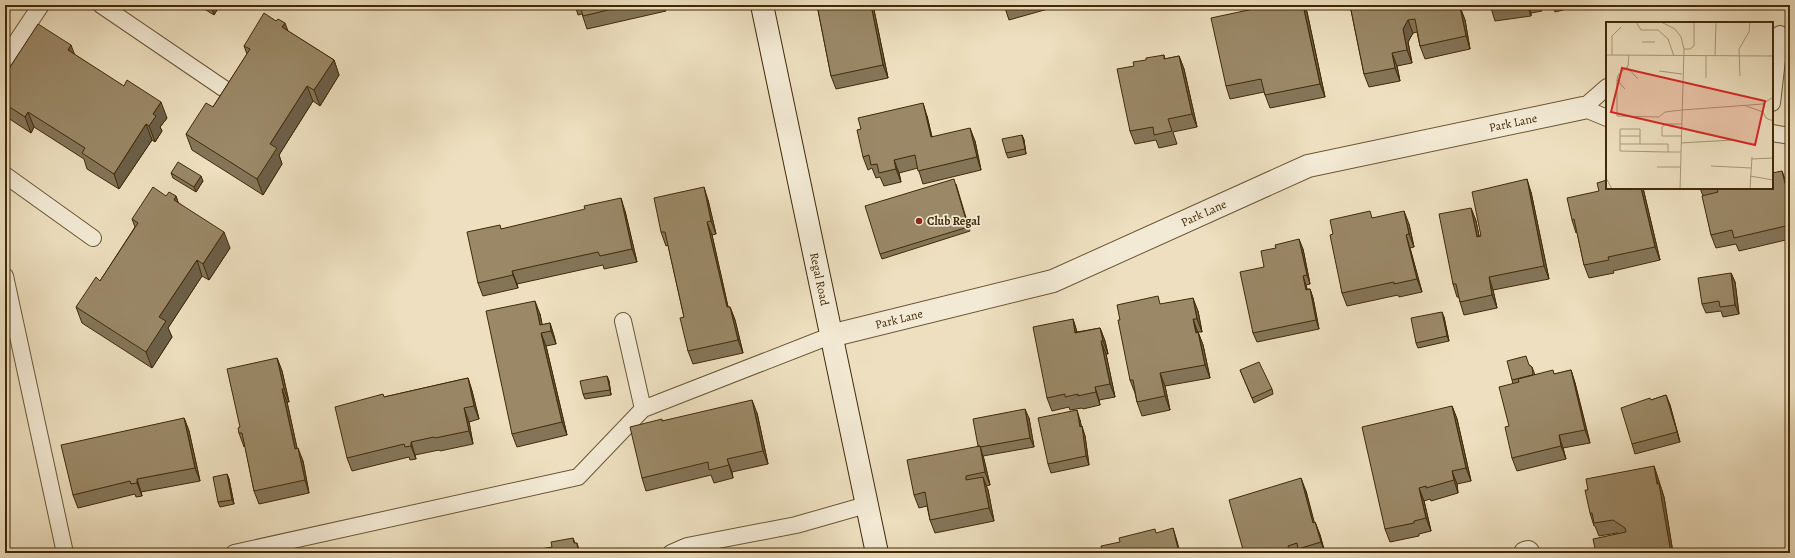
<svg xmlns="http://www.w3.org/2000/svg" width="1795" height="558" viewBox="0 0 1795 558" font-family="Alegreya,serif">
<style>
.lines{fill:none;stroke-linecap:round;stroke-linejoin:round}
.lane-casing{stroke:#6c5735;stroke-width:18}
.street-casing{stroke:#6c5735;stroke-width:24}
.secondary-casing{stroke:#412a07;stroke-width:24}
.lane{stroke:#f3ead5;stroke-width:16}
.street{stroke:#f3ead5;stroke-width:22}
.secondary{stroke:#f3ead5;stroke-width:22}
.wall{fill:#847559;stroke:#412a07}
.shaded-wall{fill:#6c5f48;stroke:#412a07}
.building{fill:#9a8867;stroke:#412a07}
.poi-dot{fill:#8f2418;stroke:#f3ead5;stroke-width:1.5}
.labels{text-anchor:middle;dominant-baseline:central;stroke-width:3.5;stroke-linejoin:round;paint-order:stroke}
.street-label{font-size:12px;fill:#412a07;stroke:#f3ead5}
.poi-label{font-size:12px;font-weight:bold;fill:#412a07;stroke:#f3ead5;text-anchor:start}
.inset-road{fill:none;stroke:#a89775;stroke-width:1}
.view{fill:#d62828;fill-opacity:0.15;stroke:#d62828;stroke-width:2}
.inset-edge{fill:none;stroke:#412a07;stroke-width:2}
</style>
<rect width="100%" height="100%" fill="#eddfbf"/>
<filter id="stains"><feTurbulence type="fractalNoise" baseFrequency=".005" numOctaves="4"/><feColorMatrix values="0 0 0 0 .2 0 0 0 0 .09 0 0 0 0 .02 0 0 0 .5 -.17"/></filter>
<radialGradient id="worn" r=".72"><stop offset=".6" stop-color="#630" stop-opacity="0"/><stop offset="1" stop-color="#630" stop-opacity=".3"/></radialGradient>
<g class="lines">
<!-- lane casing -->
<g class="lane-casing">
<path id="lane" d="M101 5 223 88
M5 59 41 5
M1607 87 1583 108 1607 118
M1772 103 1780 34
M1772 133 1790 136
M5 175 93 238
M5 276 65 553
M623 321 643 409
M234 553 578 477 643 409 830 336
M671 553 687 546 796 525 866 505"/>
</g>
<!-- street casing -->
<g class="street-casing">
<g id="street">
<path id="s1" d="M830 336 1053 281 1308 166 1583 108"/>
<path d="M1525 553 1528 552"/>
</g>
</g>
<!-- secondary casing -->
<g class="secondary-casing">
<g id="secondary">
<path id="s2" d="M762 5 877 553"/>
</g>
</g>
<!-- lane -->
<use href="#lane" class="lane"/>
<!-- street -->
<use href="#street" class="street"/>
<!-- secondary -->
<use href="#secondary" class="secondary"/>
</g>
<!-- wall -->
<path class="wall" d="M198 5H220L214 15Z
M575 5H665L666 11 587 29 582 14 578 15Z
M817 5H873L888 78 836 89 831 76Z
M952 5H966L965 7Z
M1004 5H1062L1009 20Z
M1272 5H1304L1307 12 1325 97 1270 108 1264 92 1230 99 1226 86Z
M1350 5H1447L1448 10 1460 7 1465 20 1470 49 1425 59 1420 46 1417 32 1413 33 1408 42 1412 63 1397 66 1400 81 1369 87 1364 74Z
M1490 5H1540L1542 11 1531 13V16L1495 21Z
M1553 5H1582L1555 12Z
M288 31 334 60 339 75 320 106 313 101 279 155 282 164 263 195 192 150 186 134 213 107 247 54 244 46Z
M74 54 167 118 160 127 162 131 155 142 152 140 119 189 87 169 84 159 34 127 31 133 5 116V75Z
M1164 55 1165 59 1179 56 1184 69 1197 127 1173 132 1177 144 1159 148 1156 140 1135 144 1130 131 1134 66Z
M927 116 932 137 975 141 981 170 923 184 918 168 899 173 901 182 884 186 880 177 876 178 872 168 868 170 863 157Z
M1022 135 1024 140 1026 154 1008 158 1006 153Z
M171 173 203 181 196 192 173 178Z
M956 184 970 231 882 259 880 254Z
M1787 184 1790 196V239L1739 251 1736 244 1716 248 1711 235 1703 196 1700 188H1772Z
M1643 188 1660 260 1613 271 1614 273 1589 278 1584 265 1577 232 1576 233 1572 220Z
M1531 192 1549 279 1493 290 1497 308 1464 315 1460 302 1459 297H1457L1453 284 1471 208 1476 221 1479 236H1481Z
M166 196H176L178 202 230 248 209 280 202 276 168 328 172 337 152 368 82 323 76 307 100 281 135 227 132 219Z
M708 200 716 234 712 235 728 307H730L735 320 743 353 693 364 688 351 684 317 668 245 666 246 661 232Z
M625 211 637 262 604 269 603 265 517 284 518 288 483 296 478 283 501 229Z
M1372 218 1409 224 1414 247 1410 248 1422 292 1399 297 1398 295 1347 306 1342 293 1333 234Z
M1303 249 1310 284 1306 285 1307 289H1310L1313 298 1319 329 1257 342 1253 333 1264 267Z
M1731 273 1735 282 1739 314 1723 317 1721 311 1706 313 1702 304Z
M1161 304 1198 311 1202 332H1198L1203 345 1210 378 1165 386 1170 410 1142 416 1137 402 1135 393 1130 380Z
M540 314 542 325 550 323 554 336 556 344 546 346 567 435 517 447 512 434Z
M1444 317 1449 341 1418 348 1416 343Z
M1073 319 1077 332 1100 328 1105 341 1108 354H1106L1115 397 1099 400 1100 405 1083 409 1082 408 1070 410 1069 407 1052 411 1047 398Z
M277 358 282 371 289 402H287L297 448 303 461 309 493 259 504 254 491 245 446 244 447 239 433 240 427Z
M1529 365 1532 367 1535 375 1555 374 1571 370 1575 383 1590 443 1563 448 1566 459 1517 471 1512 458 1513 384 1512 380Z
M1240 370 1272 389 1273 394 1254 403Z
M607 376 609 381 611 395 585 399 583 394Z
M468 378 472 391 479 419 469 422 473 444 440 451 439 450 415 455 416 459 410 460 409 457 352 471 347 458 384 397Z
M1666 395 1670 405 1680 442 1635 454 1632 444 1651 400Z
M1452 406 1457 419 1471 481 1457 484 1458 493 1431 501 1430 499 1424 501 1431 531 1419 534V536L1390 542 1385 529Z
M757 413 768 464 732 472 733 478 714 483 711 475 646 491 642 478 662 421Z
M184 418 189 431 200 481 141 492 142 496 136 497 135 494 78 508 73 495Z
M1029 418 1034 447 983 456 990 485 986 486 988 490 994 521 935 533 930 520 927 506 919 508 914 495 978 446Z
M1080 420 1081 426 1085 436 1089 465 1051 473 1048 464Z
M1654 466 1664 497 1673 553H1596L1618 533H1617L1599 536 1595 526H1594L1590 513Z
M227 474 229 479 234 504 220 507 218 502Z
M1306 491 1314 523 1315 522 1320 535 1325 553H1244Z"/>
<!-- shaded-wall -->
<path class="shaded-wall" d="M211 5H220L214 15Z
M871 5H873L888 78 883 65Z
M1303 5H1304L1307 12 1325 97 1320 84Z
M1445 5H1447L1451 23 1446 10Z
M1527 5H1528L1531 13V16Z
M1460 7 1465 20 1470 49 1466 36Z
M1408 20 1413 33 1408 42 1412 63 1407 50 1403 29Z
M285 23 291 39 282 27Z
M71 45 77 61 68 50Z
M1392 53 1397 66 1400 81 1395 68Z
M1179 56 1184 69 1197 127 1192 114Z
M334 60 339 75 320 106 314 90Z
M307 86 313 101 279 155 282 164 263 195 257 179 270 144Z
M161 102 167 118 160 127 162 131 155 142 149 126 153 114Z
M923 103 927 116 935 150 931 137Z
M28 112 34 127 31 133 25 117Z
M146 124 152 140 119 189 114 174Z
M970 128 975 141 981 170 977 157Z
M1022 135 1024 140 1026 154 1025 149Z
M894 160 899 173 901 182 896 169Z
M1782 171 1787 184 1790 196V203Z
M201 176 203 181 196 192 194 187Z
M1527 179 1531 192 1549 279 1544 266Z
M704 187 708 200 716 234 711 221Z
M1641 188H1643L1660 260 1655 247Z
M176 196 181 212 174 200Z
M621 198 625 211 637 262 632 249Z
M1471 208 1476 221 1482 250 1477 237Z
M1404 211 1409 224 1414 247 1409 234Z
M707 222 712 235 731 320 727 307Z
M224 232 230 248 209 280 203 264Z
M1406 235 1410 248 1422 292 1417 279Z
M1299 239 1303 249 1310 284 1307 275Z
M197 260 202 276 168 328 172 337 152 368 146 352 159 317Z
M512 271 517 284 518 288 513 275Z
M1731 273 1735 282 1739 314 1735 305Z
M1303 276 1306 285 1309 299 1306 290Z
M1489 277 1493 290 1497 308 1492 295Z
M1310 289 1313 298 1319 329 1316 320Z
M1193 298 1198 311 1202 332 1197 319Z
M535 301 540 314 544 333 540 325Z
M730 307 735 320 743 353 738 340Z
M1442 312 1444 317 1449 341 1447 336Z
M1073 319 1077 332 1075 333Z
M1193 319 1198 333H1196Z
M550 323 554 336 556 344 551 331Z
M1100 328 1105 341 1108 354 1103 341Z
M1198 332 1203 345 1210 378 1205 365Z
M541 333 546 346 567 435 562 422Z
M1101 341 1106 354 1115 397 1110 384Z
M277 358 282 371 289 402 284 389Z
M1571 370 1575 383 1590 443 1585 430Z
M1160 373 1165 386 1170 410 1165 396Z
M607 376 609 381 611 395 610 390Z
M468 378 472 391 479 419 474 406Z
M1095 387 1099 400 1100 405 1096 392Z
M282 389 287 402 300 462 295 449Z
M1666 395 1670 405 1680 442 1677 432Z
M752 400 757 413 768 464 763 451Z
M1452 406 1457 419 1471 481 1466 468Z
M464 408 469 422 473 444 469 431Z
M1025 409 1029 418 1034 447 1030 438Z
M1077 410 1080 420 1083 433 1082 426 1085 436 1089 465 1086 456Z
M184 418 189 431 200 481 195 468Z
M1559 435 1563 448 1566 459 1561 446Z
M411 442 415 455 416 459 411 446Z
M980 446 984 459 990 485 985 472Z
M298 448 303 461 309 493 305 480Z
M727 459 732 472 733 478 729 465Z
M1654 466 1664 497 1673 553H1671Z
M1452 471 1457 484 1458 493 1454 480Z
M227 474 229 479 234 504 232 500Z
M983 477 988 490 994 521 989 508Z
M1301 478 1306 491 1318 536 1313 523Z
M137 479 141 492 142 496 137 483Z
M1419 488 1424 501 1431 531 1426 518Z
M1315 522 1320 535 1325 553 1321 542Z
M1173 528 1177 541 1180 553H1179Z
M573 538 578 550 577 543 580 553H578L574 543Z
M5 539 8 553H7L5 545Z"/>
<!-- building -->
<path class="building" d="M580 5H629L583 16Z
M817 5H871L883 65 831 76Z
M1004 5H1012L1004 7Z
M1272 5H1303L1320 84 1265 95 1261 79 1226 86 1211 18Z
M1350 5H1445L1446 10 1460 7 1466 36 1420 46 1415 19 1408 20 1403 29 1407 50 1392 53 1395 68 1364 74Z
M1490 5H1511L1490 8Z
M264 13 276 21 278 19 285 23 282 27 334 60 314 90 307 86 270 144 277 148 257 179 186 134 206 103 213 107 250 49 244 46Z
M38 24 71 45 68 50 124 86 127 80 161 102 153 114 156 116 149 126 146 124 114 174 82 153 85 148 28 112 25 117 5 104V75Z
M1164 55V59L1179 56 1192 114 1168 119 1172 131 1154 135 1153 127 1130 131 1117 69 1134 66 1133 62 1146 60V58Z
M923 103 931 137 970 128 977 157 918 171 915 155 894 160 896 169 879 173 877 164 871 165 869 155 863 157 857 130 861 129 858 118Z
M1022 135 1025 149 1006 153 1002 139Z
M178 162 201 176 194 187 171 173Z
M1782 171 1790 203V225L1734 238 1732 230 1711 235 1702 196 1718 192 1717 188H1772V173Z
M954 179 968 227 880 254 865 206Z
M1527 179 1544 266 1489 277 1492 295 1460 302 1456 284H1453L1439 214 1471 208 1477 237 1481 236 1472 192Z
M1607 180V188H1641L1655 247 1608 257 1609 260 1584 265 1574 219 1572 220 1567 198 1599 191 1597 183Z
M153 187 166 196 169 192 176 196 174 200 224 232 203 264 197 260 159 317 166 321 146 352 76 307 96 277 100 281 138 223 132 219Z
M704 187 711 221 707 222 727 307H730L738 340 688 351 680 318 684 317 665 232H661L654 198Z
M621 198 632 249 600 256 598 252 512 271 513 275 478 283 467 232 500 225 501 229 585 209 584 206Z
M1370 211 1372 218 1404 211 1409 234 1406 235 1417 279 1394 284V282L1342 293 1330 235 1333 234 1330 220Z
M1299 239 1307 275 1303 276 1306 290 1310 289 1316 320 1253 333 1240 272 1264 267 1261 251 1276 248 1275 245Z
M1731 273 1735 305 1720 307 1719 301 1702 304 1698 278Z
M1158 296 1160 304 1193 298 1197 319H1193L1196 333 1198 332 1205 365 1160 373 1165 396 1137 402 1133 380H1130L1118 320H1120L1117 305Z
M535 301 540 325 550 323 551 331 541 333 562 422 512 434 486 311Z
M1442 312 1447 336 1416 343 1411 318Z
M1073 319 1075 333 1100 328 1103 341H1101L1110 384 1095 387 1096 392 1078 396V394L1065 397V394L1047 398 1033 327Z
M1526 356 1529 365 1532 367 1533 374 1532 375 1512 380 1507 361Z
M277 358 284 389H282L295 449 298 448 305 480 254 491 242 433H239L238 428 240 427 227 369Z
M1259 362 1272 389 1252 398 1240 370Z
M1553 370 1554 374 1571 370 1585 430 1559 435 1561 446 1512 458 1505 427 1509 426 1499 387 1519 382 1518 379Z
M607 376 610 390 583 394 580 381Z
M468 378 474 406 464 408 469 431 435 438 434 437 411 442V446L405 447 404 444 347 458 335 407 383 394 384 397Z
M1666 395 1677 432 1632 444 1621 408 1650 398 1651 400Z
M752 400 763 451 727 459 729 465 709 470 708 462 642 478 630 427 662 419V421Z
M1452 406 1466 468 1452 471 1454 480 1426 488V486L1419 488 1426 518 1414 521V523L1385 529 1362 427Z
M1025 409 1030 438 980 447V446H978L973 419Z
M1077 410 1080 427 1082 426 1086 456 1048 464 1038 418Z
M184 418 195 468 137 479V483L131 484 130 481 73 495 61 445Z
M980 446 985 472 966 476V480L983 477 989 508 930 520 925 492 914 495 907 460Z
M1654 466 1657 484H1659L1671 553H1596L1593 539 1626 532 1625 528 1613 520 1594 523 1592 513H1590L1585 490H1588L1586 479Z
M227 474 232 500 218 502 213 477Z
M1301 478 1313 523 1315 522 1321 542 1298 549 1297 543 1288 546 1290 553H1244L1229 500Z
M1173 528 1179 553H1103L1101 546 1120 542 1119 538 1155 529 1156 533Z
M573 538 574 543H577L578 553H518L552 547 551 542Z
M5 545 7 553H5Z"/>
<!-- markers -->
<circle class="poi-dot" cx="919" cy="221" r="4"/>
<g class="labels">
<!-- street labels -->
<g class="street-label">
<text stroke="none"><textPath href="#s1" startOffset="719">Park Lane</textPath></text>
<text stroke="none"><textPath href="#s1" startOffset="395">Park Lane</textPath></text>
<text stroke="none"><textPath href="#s2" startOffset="280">Regal Road</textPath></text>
<text stroke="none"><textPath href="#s1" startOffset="71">Park Lane</textPath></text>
</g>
<!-- poi labels -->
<g class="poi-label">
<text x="927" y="221">Club Regal</text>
</g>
</g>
<!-- overview -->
<g transform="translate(1606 22)">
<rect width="167" height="167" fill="#eddfbf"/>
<path class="inset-road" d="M30 0 35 8H52L62 17 68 34M55 0 69 7 75 15 78 27H84L88 24V0M36 20H49M0 33 167 34M6 33V14L15 5M23 33 22 44 12 53 11 58V94L53 95 59 90 76 88 157 82 167 75M109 34 110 0M21 45 32 57M53 49 76 52M134 54 133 27 143 10 144 0M100 56V34M11 58 19 67M140 84 157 90 160 96 167 99M14 114H34M75 114H56V105L60 102H75M75 121 127 118M14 122H34M62 130V122H34V107H14V129L60 130H75M146 137 167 136M105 144 145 146M51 145H74M144 154 167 158M0 156 6 167M74 167 78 27M144 167 146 135"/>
<path class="view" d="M16 46 159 79 149 123 5 90Z"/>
<rect width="167" height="167" class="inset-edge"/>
</g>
<!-- margin -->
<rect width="1795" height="558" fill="none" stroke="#eddfbf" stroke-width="20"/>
<rect x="6" y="6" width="1783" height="546" fill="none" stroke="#412a07" stroke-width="2"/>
<rect x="10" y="10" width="1775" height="538" fill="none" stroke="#412a07"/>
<rect width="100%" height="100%" filter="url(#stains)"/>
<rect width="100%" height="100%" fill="url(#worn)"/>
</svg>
